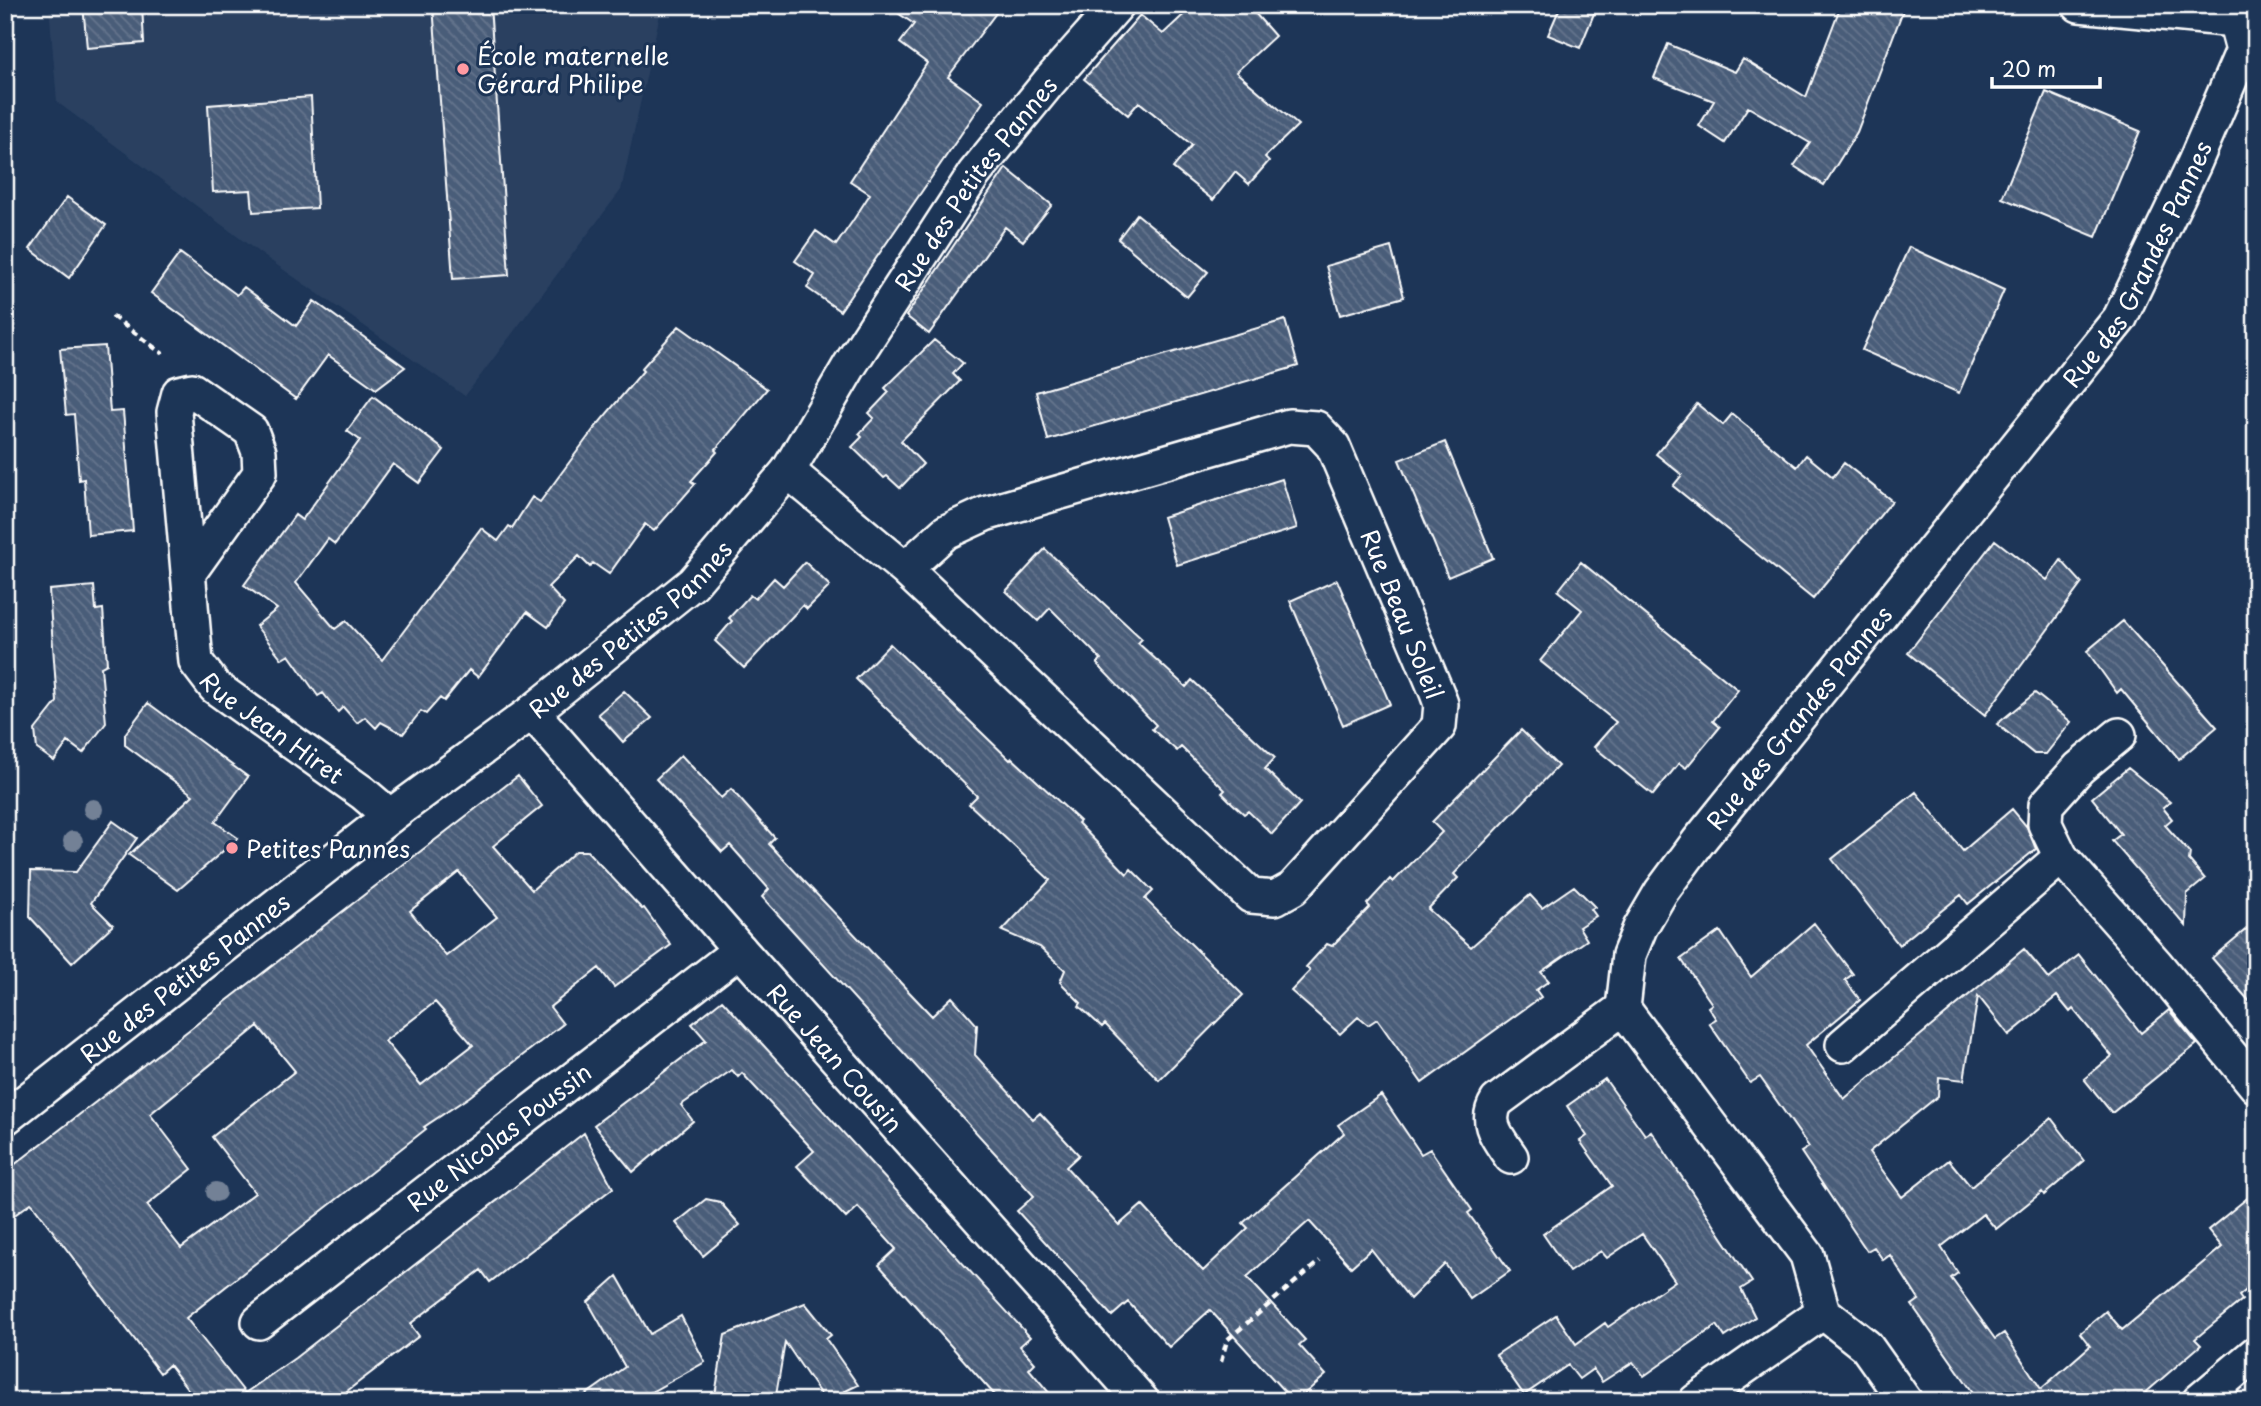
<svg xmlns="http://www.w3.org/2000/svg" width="2261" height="1406" viewBox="0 0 2261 1406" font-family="'Playpen Sans',sans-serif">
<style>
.built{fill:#2a4161}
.building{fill:url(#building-back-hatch);stroke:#fff;stroke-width:2;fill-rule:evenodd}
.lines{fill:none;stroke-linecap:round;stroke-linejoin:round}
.street-casing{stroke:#fff;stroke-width:38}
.path{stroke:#fff;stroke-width:4.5;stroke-dasharray:7 5;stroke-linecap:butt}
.street{stroke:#1d3557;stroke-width:33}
.tree{fill:#738196}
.poi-dot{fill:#ff9aa2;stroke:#1d3557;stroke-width:2.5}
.labels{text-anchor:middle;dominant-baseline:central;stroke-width:6;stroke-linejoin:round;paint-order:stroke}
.poi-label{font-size:24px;fill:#fff;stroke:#1d3557;text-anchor:start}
.street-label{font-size:24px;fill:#fff;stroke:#1d3557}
</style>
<defs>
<pattern id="building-back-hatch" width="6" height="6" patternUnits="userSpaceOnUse" patternTransform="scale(1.75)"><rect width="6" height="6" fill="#4a5d79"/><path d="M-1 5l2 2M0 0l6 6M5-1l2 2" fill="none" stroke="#65758d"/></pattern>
</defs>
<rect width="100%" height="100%" fill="#1d3557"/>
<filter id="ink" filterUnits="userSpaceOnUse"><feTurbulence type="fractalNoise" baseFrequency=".0143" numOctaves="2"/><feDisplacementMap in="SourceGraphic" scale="14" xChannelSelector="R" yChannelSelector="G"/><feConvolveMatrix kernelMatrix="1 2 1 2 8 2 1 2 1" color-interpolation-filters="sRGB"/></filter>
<g filter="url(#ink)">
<!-- built -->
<path class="built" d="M49 5H662L621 190 465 396 261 254 57 102Z"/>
<!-- building -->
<path class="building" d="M83 5H142L144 43 87 48Z
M433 5H490L509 275 453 279Z
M886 5H1002L948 77 983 102 840 311 807 288 815 275 795 261 816 231 836 245 852 222 870 194 850 181 927 63 900 43 914 24Z
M1194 5H1248L1275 36 1236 72 1298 125 1265 157 1269 161 1249 184 1235 172 1213 200 1173 168 1192 145 1139 102 1128 115 1084 79 1140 15 1163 34Z
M1561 5H1579L1595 11 1580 48 1548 35Z
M1841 5H1905L1857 132 1824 185 1794 166 1810 143 1748 107 1725 143 1699 126 1714 101 1654 78 1668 44 1735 72 1743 59 1806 97Z
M2046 92 2140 131 2096 237 2002 198Z
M311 97 317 208 253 212 251 190 213 192 208 105Z
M1006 168 1052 205 1023 241 1005 227 929 334 906 316Z
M67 197 106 225 69 278 30 249Z
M1137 214 1208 272 1187 297 1118 239Z
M1391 247 1404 297 1340 315 1326 266Z
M1909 247 2004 290 1959 393 1862 350Z
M180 253 237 295 244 287 296 326 314 301 405 367 376 389 328 355 296 399 151 293Z
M1285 320 1298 366 1048 440 1036 392Z
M679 326 767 389 715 450 717 452 691 481 695 484 654 531 645 524 609 574 593 563 590 567 579 556 548 587 564 604 548 627 527 612 478 677 469 670 444 701 440 698 426 714 421 711 403 734 381 722 376 728 365 717 357 723 343 707 338 712 323 693 318 696 289 655 282 659 256 626 277 609 244 585 295 515 302 520 360 440 347 431 373 396 444 450 419 483 393 464 335 544 328 539 296 583 335 629 346 621 382 660 481 528 498 541 509 526 512 528 532 497 540 502 593 430 643 371 641 369Z
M934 340 963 363 953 374 960 381 901 441 923 464 900 488 887 476 884 478 852 447 862 437 859 434 874 418 869 413 889 392 885 388Z
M105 346 110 412 123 411 133 531 88 535 84 479 79 480 74 414 66 415 60 349Z
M1697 404 1723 425 1732 414 1797 467 1806 455 1833 477 1844 463 1892 501 1813 599 1673 486 1682 475 1656 454Z
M1445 442 1493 558 1448 577 1399 460Z
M1282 479 1297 528 1177 565 1163 517Z
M1995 540 2047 580 2061 560 2082 583 1985 715 1908 653Z
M1045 549 1142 639 1138 643 1186 687 1192 680 1275 758 1265 769 1300 803 1272 834 1248 811 1244 814 1232 803 1222 793 1225 790 1181 747 1177 751 1152 729 1156 725 1097 664 1101 659 1050 608 1038 621 1006 591Z
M805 562 830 586 807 609 803 605 744 668 715 641 732 621 729 618 750 595 755 599 774 578 783 586Z
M1581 562 1738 690 1713 721 1720 727 1686 768 1679 763 1653 795 1594 747 1616 722 1540 661 1582 610 1558 591Z
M1337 580 1390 704 1343 725 1290 601Z
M94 586 96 610 103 609 107 664 101 667 106 723 83 753 68 742 54 761 37 749 35 730 57 702 49 590Z
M2123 621 2217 727 2179 759 2121 689 2117 693 2087 651Z
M890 644 1010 760 1012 758 1080 821 1078 823 1127 874 1131 869 1153 891 1145 899 1243 995 1159 1080 1105 1024 1102 1027 1079 1006 1081 1003 1060 982 1065 970 1040 947 1002 931 1050 880 969 804 977 796 856 679Z
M624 691 652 718 623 742 598 714Z
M2035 693 2071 722 2046 754H2034L1997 724Z
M148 703 248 777 215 822 238 838 178 890 129 855 193 795 125 745V734Z
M1521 730 1558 766 1454 874 1458 878 1428 909 1471 947 1530 895 1542 908 1574 886 1595 907 1591 909 1596 916 1579 927 1587 940 1541 972 1549 981 1536 990 1541 997 1422 1083 1377 1019 1368 1025 1358 1017 1340 1034 1291 991 1310 971 1306 967 1327 944 1332 946 1370 907 1367 904 1390 879 1393 882 1442 832 1432 822Z
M681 755 721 798 731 789 775 838 769 844 932 1016 952 997 977 1025 975 1055 1033 1119 1040 1113 1079 1155 1066 1167 1119 1225 1142 1205 1203 1271 1248 1228 1243 1223 1344 1133 1338 1125 1381 1095 1421 1154 1430 1149 1472 1210 1468 1213 1510 1271 1470 1299 1445 1264 1410 1299 1371 1249 1351 1267 1309 1221 1247 1277 1305 1340 1299 1345 1326 1375 1296 1401H1293L1210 1310 1169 1347 1128 1302 1112 1316 1017 1211 1034 1196 762 897 769 889 730 845 722 852 656 779Z
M2128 768 2170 802 2163 808 2172 819 2165 825 2190 853 2189 860 2205 879 2187 894 2186 926 2112 841 2121 834 2092 798Z
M518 776 542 806 493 846 532 890 576 851H587L642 909 644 908 671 945 614 987 599 968 550 1007 563 1024 469 1097 424 1127 426 1129 186 1318 245 1393 295 1358 584 1133 613 1188 490 1282 481 1270 410 1324 419 1336 334 1401H197L169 1365 160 1373 33 1205 31 1203 5 1222V1172ZM459 872 497 917 446 956 410 911ZM435 1002 473 1045 421 1085 385 1041ZM258 1026 295 1071 212 1137 255 1193 181 1248 147 1205 192 1169 150 1114Z
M1916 792 1963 851 2012 809 2027 827 2036 849 1968 904 1961 895 1899 945 1832 859Z
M113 821 137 838 91 903 113 925 72 963 30 917 31 871 76 872Z
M2256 921V1009L2212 958Z
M1814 923 1853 974 1845 980 1860 1000 1806 1045 1844 1099 2024 949 2049 979 2079 955 2141 1033 2169 1010 2197 1044 2112 1113 2084 1079 2112 1056 2073 1009 2070 1012 2057 996 2009 1035 1978 996 1964 1080 1939 1077 1938 1096 1869 1152 1902 1197 1949 1160 1971 1187 2051 1118 2084 1161 2044 1195 2042 1192 1996 1229 1983 1214 1941 1247 1958 1273 1951 1278 1995 1339 2004 1333 2041 1389 2090 1346 2080 1333 2106 1311 2122 1330 2222 1247 2208 1230 2256 1191V1282L2239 1296 2242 1300 2195 1339 2201 1345 2136 1401H1979L1912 1305 1919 1300 1890 1255 1883 1260 1874 1247 1867 1251 1801 1152 1809 1147 1760 1077 1750 1083 1709 1023 1716 1019 1708 1007 1712 1004 1681 959 1720 931 1751 977Z
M722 1000 1030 1337 1020 1346 1035 1363 1029 1369 1056 1401H1000L879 1265 896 1249 858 1207 846 1218 797 1166 814 1151 742 1073 738 1077 732 1070 681 1105 693 1121 633 1172 594 1125 706 1040 692 1024Z
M1605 1079 1645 1135 1651 1131 1752 1282 1741 1289 1755 1317 1725 1337 1717 1325 1644 1376 1633 1362 1602 1382 1593 1369 1579 1379 1568 1365 1524 1395 1496 1355 1556 1315 1576 1344 1605 1323 1608 1327 1675 1281 1642 1234 1607 1258 1601 1251 1569 1272 1543 1234 1612 1186 1580 1141 1587 1136 1567 1106Z
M706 1199 720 1202 740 1225 703 1256 676 1223Z
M617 1276 650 1334 681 1316 705 1362 635 1401H577L625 1367 588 1302Z
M805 1303 831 1335 826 1339 858 1385 825 1401 785 1342 775 1401H714L725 1335Z"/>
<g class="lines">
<!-- street casing -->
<g class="street-casing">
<g id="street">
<path d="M2079 5 2235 20 2256 16"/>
<path d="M788 471 905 569 1251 896 1275 898 1293 888 1439 726 1441 704 1437 693 1333 446 1316 428 1289 426 985 514 946 532 905 569"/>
<path id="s1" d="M188 574 260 473 259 452 251 431 192 390 179 393 174 412 196 662 215 687 363 793 390 816"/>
<path id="s2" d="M532 712 740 950 1142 1401"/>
<path d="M2119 735 2079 768 2046 805 2045 824 2061 857 2156 964 2256 1086"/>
<path d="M1843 1045 2061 857"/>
<path id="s3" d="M5 1118 390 816 532 712 693 583 788 471 850 365 974 174 1049 82 1117 5"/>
<path d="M1511 1157C1499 1139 1483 1123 1497 1101L1623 1008"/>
<path id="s4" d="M259 1322 740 950"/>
<path d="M1696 1401 1823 1312"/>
<path id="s5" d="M1905 1401 1866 1346 1823 1312 1807 1255 1623 1008 1629 955 1640 928 1661 892 1698 842 2120 318 2194 164 2243 50 2235 20"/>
<path d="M2199 1401 2256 1353"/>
</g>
</g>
<!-- path -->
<path class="path" d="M112 316 163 354
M1221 1362 1227 1340 1320 1261"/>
<!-- street -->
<use href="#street" class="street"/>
</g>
<!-- trees -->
<g class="tree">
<circle cx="93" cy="809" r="10"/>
<circle cx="73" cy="841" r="10"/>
<circle cx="216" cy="1192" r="10"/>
</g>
</g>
<!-- markers -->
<g class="poi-dot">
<circle cx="463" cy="69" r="7"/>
<circle cx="232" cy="848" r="7"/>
</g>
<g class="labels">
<!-- poi labels -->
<g class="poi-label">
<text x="477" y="55">École maternelle<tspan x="477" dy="28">Gérard Philipe</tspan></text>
<text x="246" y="848">Petites Pannes</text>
</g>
<!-- street labels -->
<g class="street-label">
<text stroke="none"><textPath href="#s3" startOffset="1362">Rue des Petites Pannes</textPath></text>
<text stroke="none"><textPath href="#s5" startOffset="1404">Rue des Grandes Pannes</textPath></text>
<text transform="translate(1403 614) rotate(68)">Rue Beau Soleil</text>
<text stroke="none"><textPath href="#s3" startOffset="794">Rue des Petites Pannes</textPath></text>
<text stroke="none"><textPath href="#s5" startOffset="836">Rue des Grandes Pannes</textPath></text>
<text stroke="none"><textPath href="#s1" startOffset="625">Rue Jean Hiret</textPath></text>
<text stroke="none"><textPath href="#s3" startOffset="228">Rue des Petites Pannes</textPath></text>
<text stroke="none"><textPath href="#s2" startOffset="460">Rue Jean Cousin</textPath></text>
<text stroke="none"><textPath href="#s4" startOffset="303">Rue Nicolas Poussin</textPath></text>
</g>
</g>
<!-- margin -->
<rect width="2261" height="1406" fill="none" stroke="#1d3557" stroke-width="28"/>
<rect x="14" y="14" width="2233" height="1378" fill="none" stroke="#fff" stroke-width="2.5" filter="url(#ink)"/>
<!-- scale -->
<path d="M1992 77v10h108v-10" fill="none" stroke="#ffffff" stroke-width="3.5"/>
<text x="2002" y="77" font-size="21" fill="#ffffff" stroke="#1d3557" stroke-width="5" paint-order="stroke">20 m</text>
</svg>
